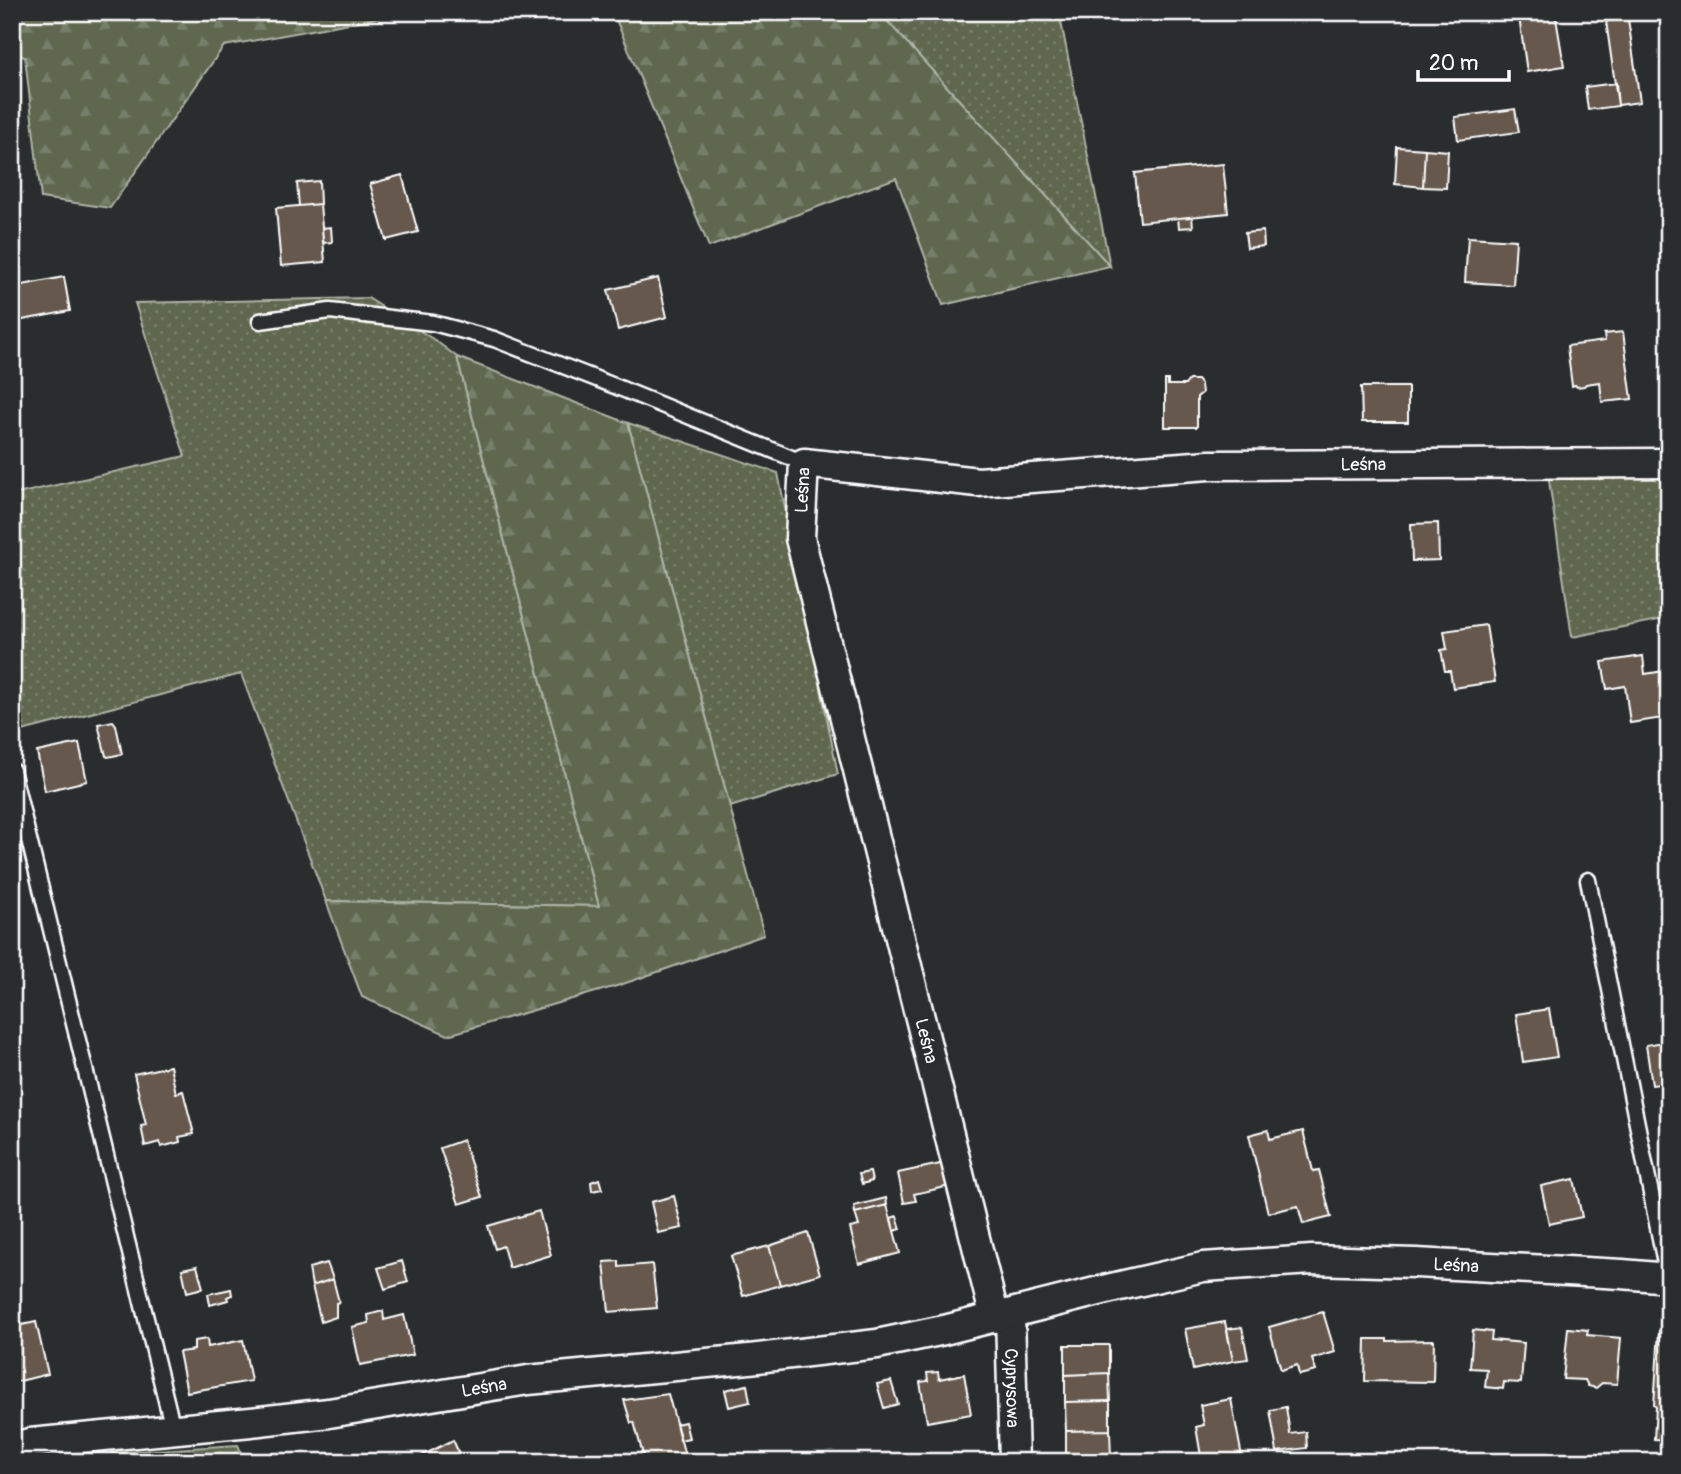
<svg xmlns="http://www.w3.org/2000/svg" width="1681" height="1474" viewBox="0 0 1681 1474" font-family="Pangolin,sans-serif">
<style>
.grass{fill:url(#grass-dots);stroke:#aeb4a7;stroke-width:2}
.forest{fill:url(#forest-firs);stroke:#aeb4a7;stroke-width:2}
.building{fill:#66584d;stroke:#fff;stroke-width:2}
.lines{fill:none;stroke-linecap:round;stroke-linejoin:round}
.service-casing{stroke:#fff;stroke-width:19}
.minor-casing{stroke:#fff;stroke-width:33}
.service{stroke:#2a2d2e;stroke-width:14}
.minor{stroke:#2a2d2e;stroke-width:28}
.labels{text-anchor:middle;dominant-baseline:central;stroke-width:7;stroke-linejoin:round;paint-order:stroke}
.street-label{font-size:18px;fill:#fff;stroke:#2a2d2e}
</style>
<defs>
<pattern id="grass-dots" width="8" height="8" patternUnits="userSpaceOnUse" patternTransform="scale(1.75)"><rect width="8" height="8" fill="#5e684f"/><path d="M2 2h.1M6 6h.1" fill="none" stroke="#767f69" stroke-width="1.8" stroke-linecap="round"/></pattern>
<pattern id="forest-firs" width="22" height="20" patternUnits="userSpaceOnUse" patternTransform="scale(1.75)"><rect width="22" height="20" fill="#5e684f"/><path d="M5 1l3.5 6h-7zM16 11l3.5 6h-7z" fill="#767f69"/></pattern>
</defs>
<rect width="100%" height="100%" fill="#2a2d2e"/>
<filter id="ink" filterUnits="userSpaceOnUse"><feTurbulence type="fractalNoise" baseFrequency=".0143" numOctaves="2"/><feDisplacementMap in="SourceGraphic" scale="14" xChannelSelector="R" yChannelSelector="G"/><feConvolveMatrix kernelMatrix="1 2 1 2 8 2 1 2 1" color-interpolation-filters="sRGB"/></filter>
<g filter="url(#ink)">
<!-- grass -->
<path class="grass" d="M879 12H1059L1110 266Z
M368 298 436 341 457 357 599 906 326 901 241 674 22 731 12 694V495L185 456 135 303Z
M628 423 778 473 838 774 730 807Z
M1548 474 1669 476V618L1572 637Z
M238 1445 245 1462H116L112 1453Z"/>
<!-- forest -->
<path class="forest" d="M12 12H409L224 46 110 208 41 198 25 57 12 54Z
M613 12H879L1110 266 943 305 896 178 709 247Z
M457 357 628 423 764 935 620 985 448 1035 362 997 326 901 599 906Z"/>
<!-- building -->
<path class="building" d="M1545 12H1555L1564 66 1527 72 1519 17Z
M1628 19 1640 102 1618 105 1606 21Z
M1616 83 1618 106 1588 110 1585 87Z
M1515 109 1519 132 1458 140 1455 117Z
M1397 147 1425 149 1423 187 1395 184Z
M1425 149 1448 151 1446 188 1423 187Z
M1223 164 1228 213 1140 222 1135 173Z
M402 175 418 232 386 240 370 184Z
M319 181 320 204 299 206 297 183Z
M320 204 325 262 281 266 276 208Z
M1192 217 1193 227 1179 228 1178 218Z
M331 227 332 242 323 243 322 228Z
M1263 231 1264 246 1247 248 1245 233Z
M1468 237 1516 240 1513 285 1465 282Z
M64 277 70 311 12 322V287Z
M658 278 667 317 618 330 608 290Z
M1623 332 1632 399 1602 402 1600 382 1586 384 1584 386 1577 387 1575 385 1572 386 1567 346 1605 341 1604 334Z
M1165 380H1168V385H1185L1189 380H1197L1201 385 1202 393 1197 397V427H1165Z
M1361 387H1408V422H1362Z
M1438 523 1439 560 1412 561 1411 524Z
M1486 625 1495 682 1453 688 1450 671H1445L1441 650 1447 649 1444 631Z
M1643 656 1645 674 1664 671 1669 717 1630 723 1625 686 1607 689 1602 662Z
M113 721 116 725 122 754 108 757 106 756 98 724Z
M79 743 87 781 45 791 37 752Z
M1549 1009 1557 1057 1523 1062 1516 1014Z
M1669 1041V1083L1652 1085 1646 1045Z
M170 1066 176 1093 183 1091 194 1134 179 1137 180 1142 161 1147 160 1142 145 1146 141 1126 146 1125 134 1074Z
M1268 1130 1270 1139 1303 1131 1313 1171 1319 1170 1331 1217 1303 1224 1298 1206 1268 1213 1249 1135Z
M463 1140 482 1197 459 1204 440 1148Z
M945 1163 950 1186 914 1194 916 1201 904 1203 898 1173Z
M870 1172 872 1181 862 1184 859 1174Z
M599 1179 602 1189 592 1191 591 1182Z
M1574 1179 1582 1217 1549 1224 1541 1186Z
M674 1196 682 1228 658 1233 651 1202Z
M886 1198 887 1205 855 1213 854 1206Z
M887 1205 900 1253 859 1264 850 1228 859 1226 855 1213Z
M539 1211 551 1255 509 1268 503 1246 495 1249 488 1226Z
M897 1216 901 1229 894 1231 891 1218Z
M808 1233 820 1274 780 1285 769 1246Z
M769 1246 780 1285 743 1296 731 1256Z
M402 1261 408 1282 385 1289 378 1268Z
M619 1261V1267L652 1264 657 1308 609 1312 604 1262Z
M327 1263 333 1279 312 1286 309 1268Z
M197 1266 203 1288 187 1292 182 1269Z
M333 1279 339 1302 336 1303V1317L321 1322 312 1286Z
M231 1289 232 1295 227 1297 228 1300 210 1305 208 1294Z
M383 1311 384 1320 404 1315 413 1355 360 1365 352 1327 369 1323 368 1315Z
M1323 1312 1335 1352 1312 1359 1316 1371 1299 1375 1297 1365 1281 1370 1269 1327Z
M36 1322 48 1374 12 1383V1327Z
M1225 1322 1233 1361 1193 1370 1185 1329Z
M1242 1327 1248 1359 1233 1361 1227 1329Z
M1568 1328 1588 1330 1587 1335 1621 1338 1617 1384 1602 1383 1596 1388 1588 1386 1585 1380 1563 1379Z
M1473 1330 1492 1332 1491 1340 1524 1343 1521 1383 1504 1382 1503 1389 1485 1387 1487 1369 1470 1368Z
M1659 1331 1669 1332V1440L1654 1439 1656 1407 1654 1405Z
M207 1339 208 1347 243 1340 251 1381 187 1392 179 1352 194 1350V1341Z
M1366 1339H1387V1341L1434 1340 1433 1382 1365 1381Z
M1065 1345H1109V1373L1065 1375Z
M938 1372 939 1379 964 1374 971 1414 927 1422 920 1382 928 1381 927 1373Z
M1109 1373 1110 1401 1065 1402V1375Z
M891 1381 898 1404 884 1408 877 1384Z
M747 1385 750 1402 729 1407 725 1390Z
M668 1394 686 1459 676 1462H645L634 1422 631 1423 624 1400Z
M1231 1399 1243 1462H1202L1196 1427 1204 1425 1200 1405Z
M1110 1401V1430L1066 1431 1065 1402Z
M1286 1407 1290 1434 1306 1432 1307 1448 1277 1452 1270 1410Z
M685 1422 689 1438 680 1440 676 1424Z
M1110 1430 1111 1459 1066 1460V1431Z
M453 1440 463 1462H411V1461Z
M1111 1459V1462H1066V1460Z"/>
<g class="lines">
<!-- service casing -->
<g class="service-casing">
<path id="service" d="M260 321 330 311 433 323 494 339 617 387 804 463
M12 770 173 1429
M1588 880 1668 1278"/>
</g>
<!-- minor casing -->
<g class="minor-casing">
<g id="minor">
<path id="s1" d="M1010 1314 1014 1462"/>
<path id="s2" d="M995 1318 800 538 804 463 978 482 1209 465 1669 463"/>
<path id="s3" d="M12 1447 30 1443 251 1422 329 1413 528 1380 749 1359 877 1344 944 1330 1111 1288 1203 1267 1312 1260 1416 1263 1622 1274 1669 1278"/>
</g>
</g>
<!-- service -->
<use href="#service" class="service"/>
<!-- minor -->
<use href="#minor" class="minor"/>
</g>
</g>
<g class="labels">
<!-- street labels -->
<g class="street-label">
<text stroke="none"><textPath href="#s2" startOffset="1440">Leśna</textPath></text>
<text stroke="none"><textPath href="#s2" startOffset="852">Leśna</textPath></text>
<text transform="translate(926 1041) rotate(76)">Leśna</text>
<text stroke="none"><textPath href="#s3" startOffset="1460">Leśna</textPath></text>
<text stroke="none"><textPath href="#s3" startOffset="476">Leśna</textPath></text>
<text stroke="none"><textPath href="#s1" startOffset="74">Cyprysowa</textPath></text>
</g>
</g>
<!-- margin -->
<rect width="1681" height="1474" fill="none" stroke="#2a2d2e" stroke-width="42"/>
<rect x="21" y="21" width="1639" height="1432" fill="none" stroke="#fff" stroke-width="2.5" filter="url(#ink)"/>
<!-- scale -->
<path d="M1418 70v10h91v-10" fill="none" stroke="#ffffff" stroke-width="3.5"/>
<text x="1429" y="70" font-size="21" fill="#ffffff" stroke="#2a2d2e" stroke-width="5" paint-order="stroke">20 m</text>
</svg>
